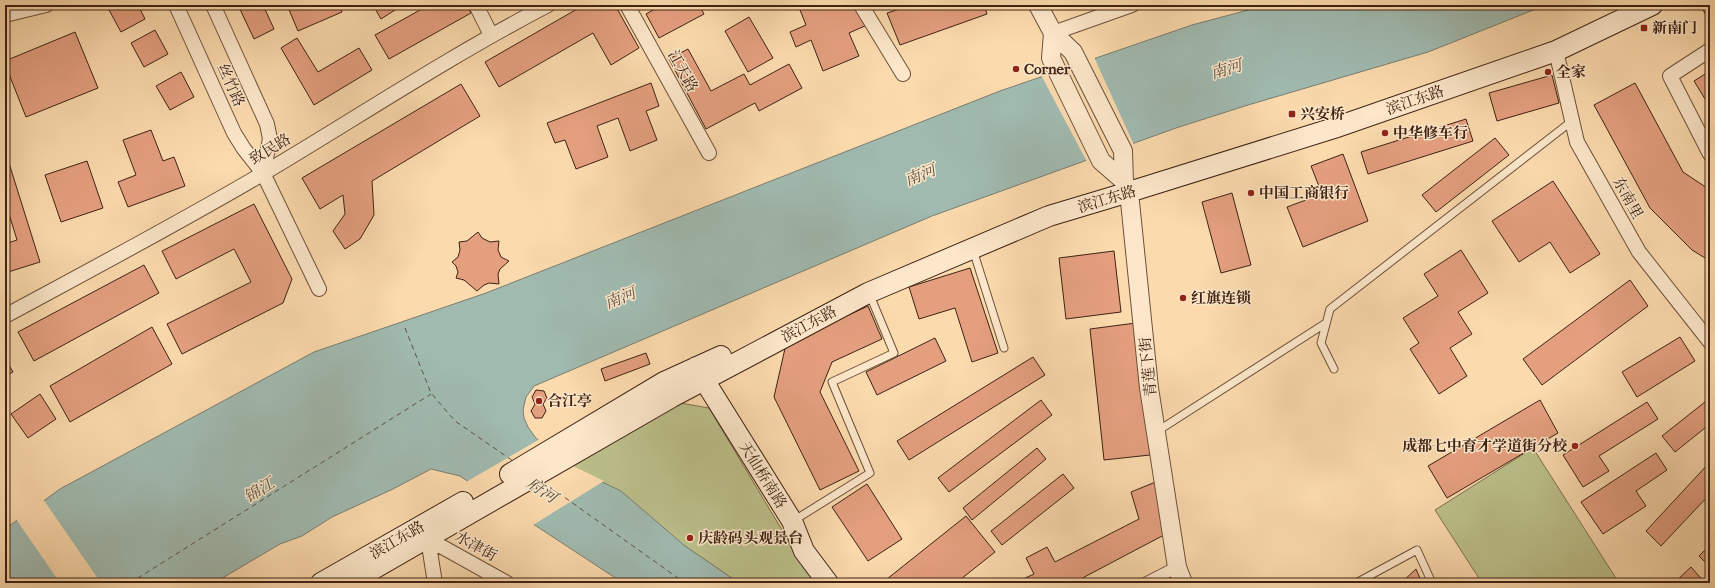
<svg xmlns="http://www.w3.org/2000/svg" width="1715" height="588" viewBox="0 0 1715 588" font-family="'IM FELL French Canon','Noto Serif SC',serif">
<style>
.green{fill:#bcc08b;stroke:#7d714f}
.water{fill:#a0bab0;stroke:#797d71}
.pier{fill:#fbdaad}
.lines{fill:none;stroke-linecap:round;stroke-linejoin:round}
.ferry{stroke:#5b5042;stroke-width:1;stroke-dasharray:5 4;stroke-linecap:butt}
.building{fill:#e49f7f;stroke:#3e2213}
.service-casing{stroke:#6d503a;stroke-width:9}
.pedestrian-casing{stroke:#6d503a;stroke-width:13}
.minor-casing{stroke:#6d503a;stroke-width:16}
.tertiary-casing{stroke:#6d503a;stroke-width:20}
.secondary-casing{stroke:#3e2213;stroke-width:22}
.service{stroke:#fce7ca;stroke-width:7}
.pedestrian{stroke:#fce7ca;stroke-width:11}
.minor{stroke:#fce7ca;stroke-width:14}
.tertiary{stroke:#fce7ca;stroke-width:18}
.secondary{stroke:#fce7ca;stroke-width:20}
.poi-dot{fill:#8f2418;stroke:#fce7ca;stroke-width:1.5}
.labels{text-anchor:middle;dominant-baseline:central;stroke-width:3;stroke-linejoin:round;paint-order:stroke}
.poi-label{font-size:15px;font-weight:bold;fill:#3e2213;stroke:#fce7ca;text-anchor:start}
.street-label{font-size:15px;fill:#3e2213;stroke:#fce7ca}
.water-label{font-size:16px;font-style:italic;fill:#5b5042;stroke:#fce7ca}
</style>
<rect width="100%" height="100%" fill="#fbdaad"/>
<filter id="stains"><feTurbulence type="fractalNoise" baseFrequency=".005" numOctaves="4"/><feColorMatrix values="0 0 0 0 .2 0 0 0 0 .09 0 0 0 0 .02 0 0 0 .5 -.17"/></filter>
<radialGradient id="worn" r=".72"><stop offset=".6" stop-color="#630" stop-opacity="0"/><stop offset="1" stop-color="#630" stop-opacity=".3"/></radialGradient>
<!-- green -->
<path class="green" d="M669 401 709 408 779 525 817 583H739L566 465Z
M1533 448 1619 583H1482L1435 510Z"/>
<!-- water -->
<path class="water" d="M1267 5H1546L1428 52 1248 105 1176 128 932 216 534 386 526 397 523 410 524 418 528 427 535 437 566 465 621 491 685 546 739 583H623L460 476 431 469 393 489 332 517 302 536 280 544 214 583H5V529L60 489 314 352 486 293 1000 91 1192 25Z"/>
<!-- pier -->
<path class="pier" d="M1094 57 1134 145 1087 162 1041 75Z
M540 439 567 463 604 481 533 525 466 482Z
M43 499 101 583H60L16 519Z"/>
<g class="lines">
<!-- ferry -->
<path class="ferry" d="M405 328 431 393 455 421 513 461
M543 482 685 583
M130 583 431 394"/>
</g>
<!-- building -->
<path class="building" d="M114 5H138L145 19 121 32 108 8Z
M238 5H263L274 29 254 39Z
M287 5H305L306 7 310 5H339L342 12 298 31Z
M373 5H396L398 8 381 19Z
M429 5H467L471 13 389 59 375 35Z
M584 5H615L639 48 611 65 593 33 499 87 485 62Z
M662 5H699L704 14 659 38 646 14Z
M798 5H836L837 9 846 5H859L867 25 849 33 859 56 823 71 811 40 796 47 790 32 806 25Z
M912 5H984L987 14 900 45 887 13Z
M1710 6V22L1703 10Z
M749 17 773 58 748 72 725 31Z
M155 30 168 54 144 67 131 43Z
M75 32 98 88 26 117 5 64V61Z
M297 38 318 72 359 48 372 70 314 105 281 48Z
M688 49 711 91 744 74 750 85 789 64 802 88 759 111 755 103 706 129 669 59Z
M1710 71V96L1705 99 1694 81Z
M181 72 194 97 170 110 156 86Z
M1552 75 1559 103 1497 121 1489 93Z
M651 83 659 106 646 111 657 140 630 151 618 118 597 126 608 157 576 169 565 140 555 143 547 123Z
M1635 83 1683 172 1710 190V261L1692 250 1650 208 1594 105Z
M461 84 480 116 372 181 374 215 360 239 345 249 333 231 345 214 343 195 320 209 302 178Z
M1466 119 1473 141 1368 174 1361 152Z
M151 130 163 161 174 157 185 186 128 207 118 182 136 175 123 140Z
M1495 138 1509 155 1436 212 1422 195Z
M1343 154 1368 221 1303 247 1287 207 1322 194 1311 166Z
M8 160 40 262 5 273V244L17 240 5 201V161Z
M87 161 103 208 61 222 45 175Z
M1553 181 1600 254 1570 273 1550 242 1519 262 1492 221Z
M1232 193 1251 265 1221 273 1202 202Z
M254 204 292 279 283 303 182 354 167 324 251 282 234 249 176 279 162 251Z
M478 232 482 238 490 242 499 241 498 250 501 257 509 261 500 269 498 274 499 284 489 283 484 285 477 291 464 280 456 278 458 272 456 266 452 262 458 257 460 250 459 242 467 241Z
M1461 250 1488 293 1458 312 1472 334 1450 348 1467 376 1439 394 1410 349 1419 343 1403 318 1438 296 1424 274Z
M1114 251 1121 312 1066 319 1059 258Z
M144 265 159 293 34 361 18 332Z
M970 268 998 353 972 362 955 308 919 319 909 287Z
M1630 280 1648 306 1542 385 1523 359Z
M868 306 882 339 832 362 820 392 859 471 820 490 774 397 786 344Z
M1136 323 1150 455 1104 460 1090 329Z
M152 327 172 364 70 422 50 386Z
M1680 337 1695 361 1637 397 1622 372Z
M935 338 946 361 877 395 866 372Z
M646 353 650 364 605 381 601 369Z
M1033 357 1045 375 909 460 897 441Z
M5 358 13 372 5 376Z
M536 390 544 391 547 398 543 404 546 411 542 418H535L531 411 535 404 532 397Z
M40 394 56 419 28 438 11 414Z
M1710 398V424L1675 452 1662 436Z
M1041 400 1052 415 949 492 938 478Z
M1540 400 1558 433 1447 498 1428 466Z
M1647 402 1658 419 1599 456 1609 471 1583 487 1563 455Z
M1037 448 1046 459 972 520 963 508Z
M1656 453 1667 470 1636 491 1646 506 1603 534 1581 502Z
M1710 462V494L1661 546 1646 531Z
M1063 474 1074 488 1002 545 991 531Z
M1158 481 1164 535 1073 583H1022L1021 580 1034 574 1026 558 1047 547 1055 562 1139 519 1131 492Z
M867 484 902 539 868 561 832 507Z
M966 516 995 552 956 583H882Z
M1710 545V567L1699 556Z
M1691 567 1705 583H1674Z
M1416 569 1422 583H1401Z
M1176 576 1179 583H1157Z"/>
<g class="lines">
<!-- service casing -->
<g class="service-casing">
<path id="service" d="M973 250 1004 348
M1334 369 1321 343 1330 309 1572 121
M1156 432 1326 323
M793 521 870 473 832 382 894 353 869 293
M1356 583 1417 550 1432 583"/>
</g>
<!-- pedestrian casing -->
<g class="pedestrian-casing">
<path id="pedestrian" d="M1146 583 1177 567"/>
</g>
<!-- minor casing -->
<g class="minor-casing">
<path id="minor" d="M176 5 234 133 244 149 263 173 319 289
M213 5 267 124 270 139 263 173
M476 5 491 35
M627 5 709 153
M861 5 903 74
M5 15 46 5
M1053 33 1132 5
M1710 50 1670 76 1710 154
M1556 51 1577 142 1639 252 1710 342
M5 316C92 269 179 223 264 173 358 117 450 56 548 5
M428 539 507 583
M428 539 435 583"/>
</g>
<!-- tertiary casing -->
<g class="tertiary-casing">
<path id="tertiary" d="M1038 5 1053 33 1051 58 1101 161 1124 181 1129 192 1149 388 1177 567 1183 583
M1053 33 1073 52 1123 151 1124 181"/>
</g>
<!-- secondary casing -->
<g class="secondary-casing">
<path id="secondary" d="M696 367 792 521 804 551 828 583
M510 474 664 382 721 356
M321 583 463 502
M349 583 672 397 868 293 1049 216 1129 192 1334 128 1556 51 1652 5"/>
</g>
<!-- service -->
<use href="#service" class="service"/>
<!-- pedestrian -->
<use href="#pedestrian" class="pedestrian"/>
<!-- minor -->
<use href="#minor" class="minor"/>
<!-- tertiary -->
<use href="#tertiary" class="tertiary"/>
<!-- secondary -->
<use href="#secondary" class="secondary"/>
</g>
<!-- markers -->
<g class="poi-dot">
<rect x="1640" y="24" width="8" height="8" rx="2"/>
<circle cx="1016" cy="69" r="4"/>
<circle cx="1548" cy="72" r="4"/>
<rect x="1288" y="110" width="8" height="8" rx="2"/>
<circle cx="1385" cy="133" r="4"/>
<circle cx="1251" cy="193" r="4"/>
<circle cx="1183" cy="298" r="4"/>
<circle cx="539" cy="401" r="4"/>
<circle cx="1575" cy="446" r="4"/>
<circle cx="690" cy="538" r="4"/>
</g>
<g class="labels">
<!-- poi labels -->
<g class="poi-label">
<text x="1652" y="28">新南门</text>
<text x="1024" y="69">Corner</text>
<text x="1556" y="72">全家</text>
<text x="1300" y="114">兴安桥</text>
<text x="1393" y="133">中华修车行</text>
<text x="1259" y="193">中国工商银行</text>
<text x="1191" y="298">红旗连锁</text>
<text x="547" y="401">合江亭</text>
<text x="1567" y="446" text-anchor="end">成都七中育才学道街分校</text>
<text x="698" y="538">庆龄码头观景台</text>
</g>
<!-- street labels -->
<g class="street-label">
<text transform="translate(683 71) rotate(61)">江天路</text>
<text transform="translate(231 85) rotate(66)">丝竹路</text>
<text transform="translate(1415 100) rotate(-19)">滨江东路</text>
<text transform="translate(270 149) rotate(-31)">致民路</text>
<text transform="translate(1628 198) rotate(61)">东南里</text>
<text transform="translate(1107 199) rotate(-17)">滨江东路</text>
<text transform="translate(809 324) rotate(-28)">滨江东路</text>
<text transform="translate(1148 367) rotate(-96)">青莲下街</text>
<text transform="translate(763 475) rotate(58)">天仙桥南路</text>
<text transform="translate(397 540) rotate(-30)">滨江东路</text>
<text transform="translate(476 546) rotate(29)">水津街</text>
</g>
<!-- water labels -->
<g class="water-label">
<text transform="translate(1226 69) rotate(-16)">南河</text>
<text transform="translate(920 175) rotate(-22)">南河</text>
<text transform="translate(620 298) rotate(-22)">南河</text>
<text transform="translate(259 490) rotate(-32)">锦江</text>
<text transform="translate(542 490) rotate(34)">府河</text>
</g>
</g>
<!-- margin -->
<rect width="1715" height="588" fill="none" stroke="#fbdaad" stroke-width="20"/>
<rect x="6" y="6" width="1703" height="576" fill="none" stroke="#3e2213" stroke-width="2"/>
<rect x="10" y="10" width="1695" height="568" fill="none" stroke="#3e2213"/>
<rect width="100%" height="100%" filter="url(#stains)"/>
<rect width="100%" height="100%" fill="url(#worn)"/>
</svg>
